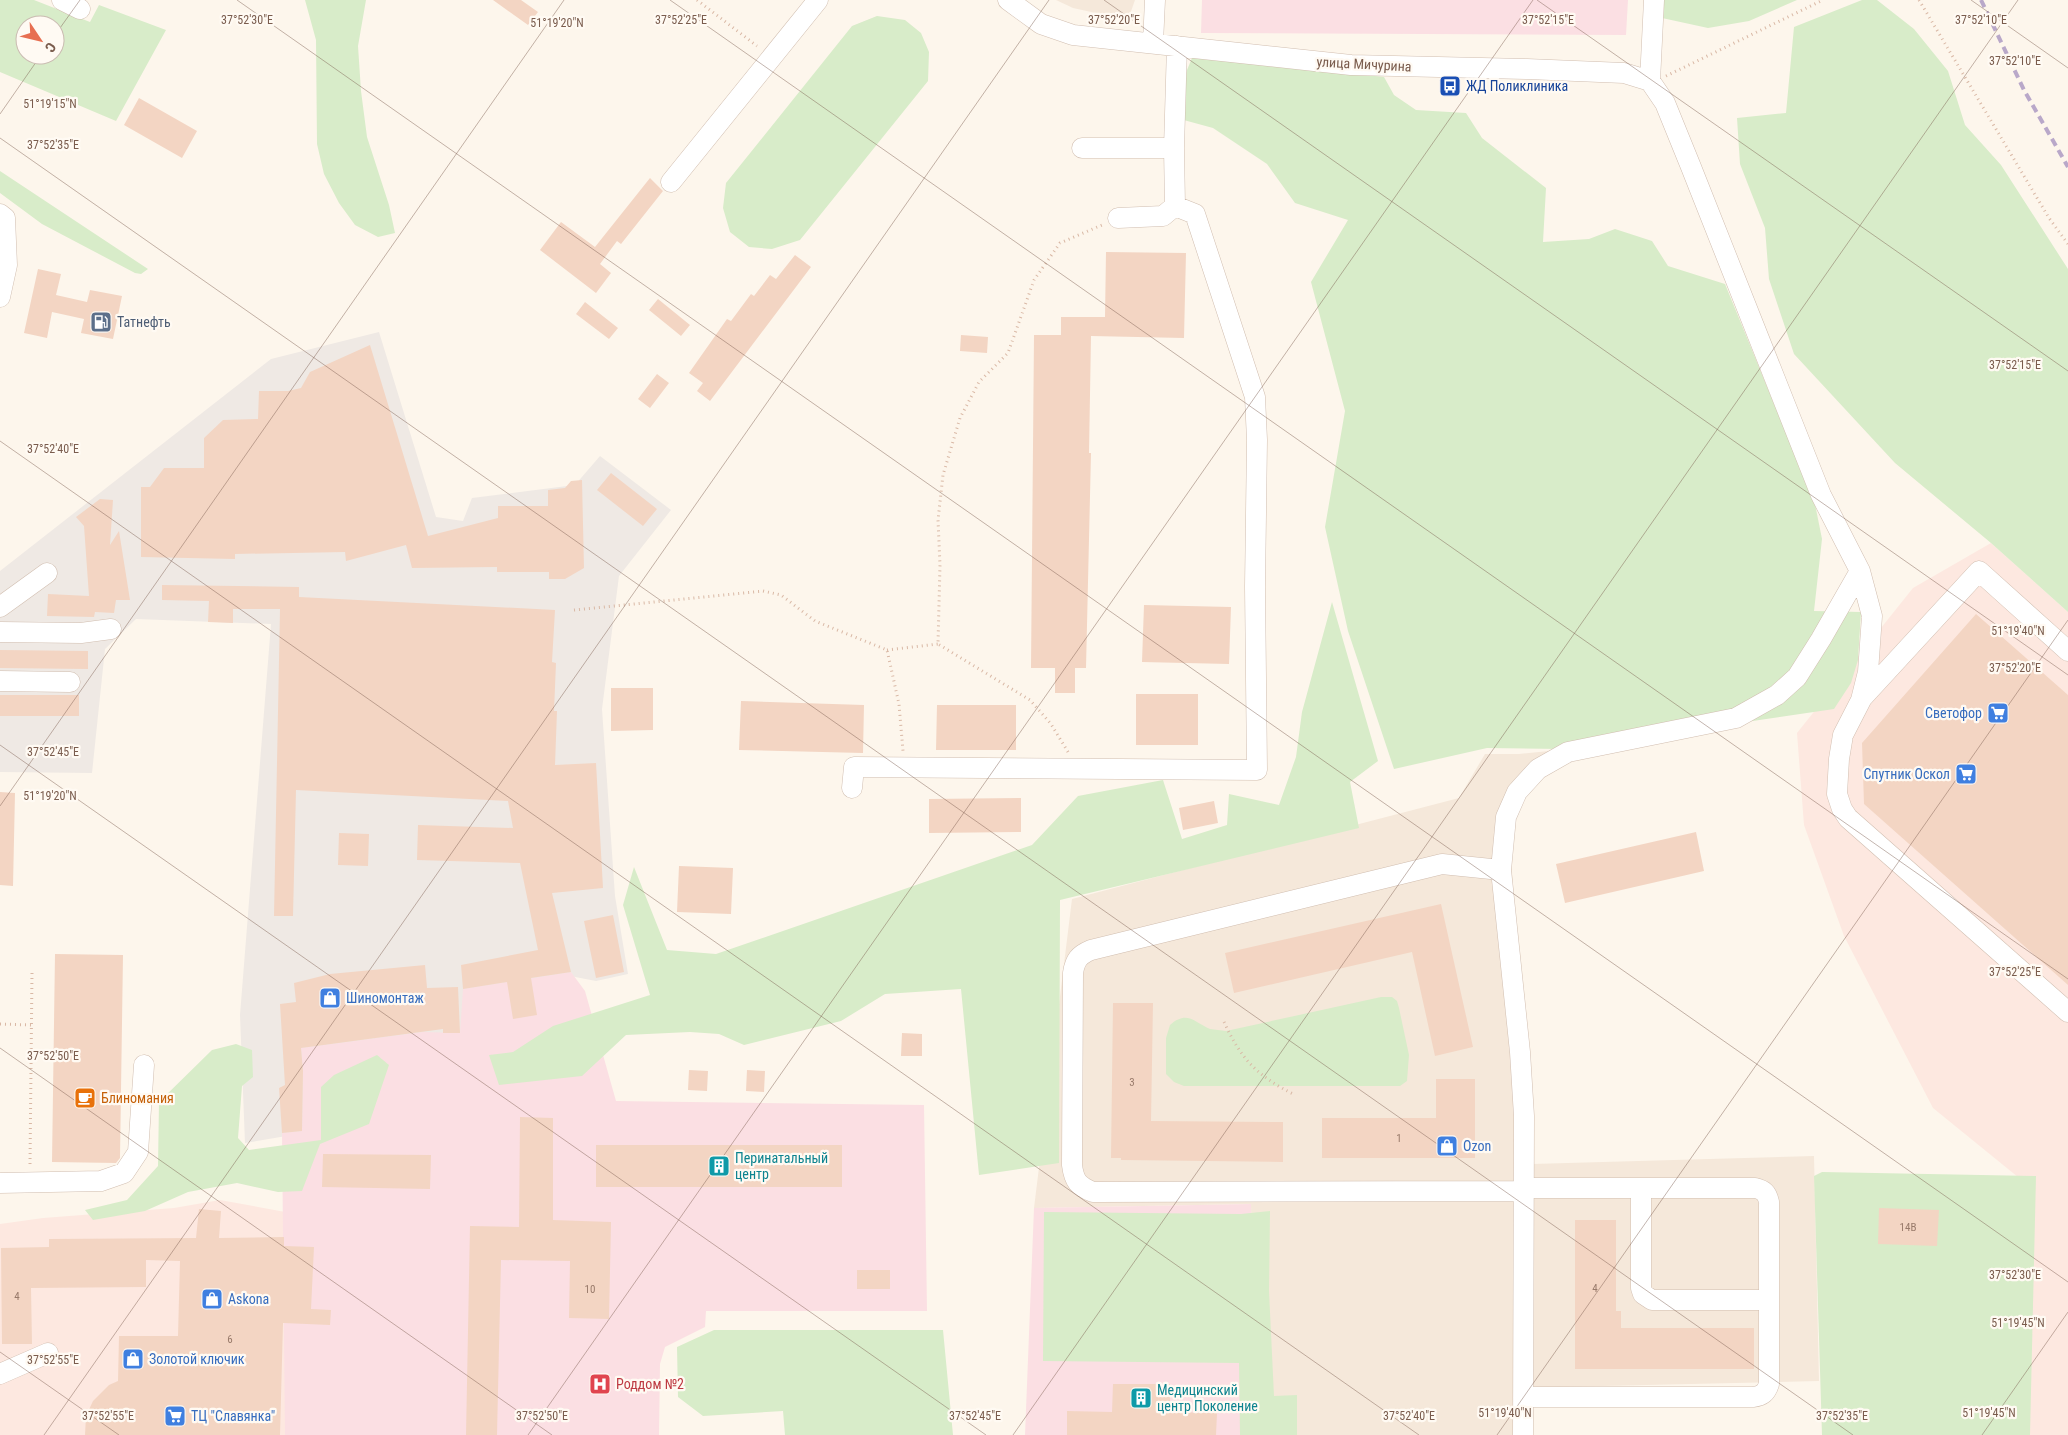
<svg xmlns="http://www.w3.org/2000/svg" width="2068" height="1435" viewBox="0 0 2068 1435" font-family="'Roboto Condensed',sans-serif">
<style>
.residential{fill:#f5e8da}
.commercial{fill:#fde8e0}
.industrial{fill:#efe9e4}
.medical{fill:#fbdfe3}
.green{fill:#d8ecc9;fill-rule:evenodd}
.building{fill:#f3d5c3}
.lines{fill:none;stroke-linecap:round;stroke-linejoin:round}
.minor-casing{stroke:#d1beb0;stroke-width:21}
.path{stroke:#d9b8a5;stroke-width:3;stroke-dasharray:1 4;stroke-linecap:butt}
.minor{stroke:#fff;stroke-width:20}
.rail{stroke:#b9a8c9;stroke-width:4;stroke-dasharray:8 5;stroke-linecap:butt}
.ticks{fill:none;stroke:#7a5c4d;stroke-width:1;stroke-opacity:0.45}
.labels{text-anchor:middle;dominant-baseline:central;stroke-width:4.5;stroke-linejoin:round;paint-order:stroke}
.number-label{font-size:11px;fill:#987a6a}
.street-label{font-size:14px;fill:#7a5c4d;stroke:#fffaf3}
.transit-label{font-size:14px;fill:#164399;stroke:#fffaf3;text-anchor:start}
.service-label{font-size:14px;fill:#4e5e75;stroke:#fffaf3;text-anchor:start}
.shop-label{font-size:14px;fill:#366cbe;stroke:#fffaf3;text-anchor:start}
.food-label{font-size:14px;fill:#c56008;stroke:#fffaf3;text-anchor:start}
.culture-label{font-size:14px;fill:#0d838f;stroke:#fffaf3;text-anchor:start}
.health-label{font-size:14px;fill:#be3a42;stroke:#fffaf3;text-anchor:start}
.ticks-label{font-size:12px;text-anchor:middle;fill:#7a5c4d;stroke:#fffaf3;stroke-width:4.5;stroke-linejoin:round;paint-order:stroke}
</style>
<rect width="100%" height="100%" fill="#fdf6ec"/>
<!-- residential -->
<path class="residential" d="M1056 0H1135L1128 20 1073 8Z
M1549 751 1555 757 1569 761 1521 793 1510 842 1532 1164 1814 1156 1819 1381 1514 1388 1515 1435H1254L1251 1204 1034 1208 1072 899 1459 798 1485 754H1519Z"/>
<!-- commercial -->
<path class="commercial" d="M1991 543 2068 612V1435H2022L2029 1186 1933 1108 1844 936 1804 825 1797 733 1913 588Z
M220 1200 307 1216V1435H0V1224L43 1218 174 1208Z"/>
<!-- industrial -->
<path class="industrial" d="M379 332 436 517 463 521 472 498 575 485 600 456 671 510 619 576 602 709 615 896 628 974 596 981 570 976 461 1036 304 1133 245 1143 240 1015 271 624 136 619 105 649 92 773 0 772V571L271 359Z"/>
<!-- medical -->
<path class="medical" d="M1202 0H1628L1626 35 1201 33Z
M571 972 585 991 616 1101 924 1105 927 1311H706L705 1327 665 1347 660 1364 659 1435H285L282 1133 302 1131 303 1071 301 1048 423 1032 460 1033 463 989Z
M1251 1204 1254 1435H1025L1034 1208Z"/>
<!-- green -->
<path class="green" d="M0 0H34L90 22 99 5 166 30 116 121 0 72ZM25 25H55V55H25Z
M305 0H366L358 46 361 91 367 137 389 205 395 233 378 237 355 225 339 203 324 174 317 144 316 40Z
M1662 0H1797L1749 21 1708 28 1662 18Z
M1862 0H1877L1914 29 1948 71 1965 125 2001 165 2068 269V612L1991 543 1895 463 1794 354 1769 279 1765 228 1740 164 1737 118 1786 113 1794 27Z
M877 16 905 20 921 33 929 52 928 81 800 240 772 249 749 247 730 232 723 208 726 183 852 26Z
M1192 58H1209L1384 77 1394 95 1416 110 1466 113 1482 138 1546 188 1543 242 1589 239 1615 229 1652 241 1668 266 1725 284 1815 504 1822 539 1814 611 1861 612 1858 660 1851 683 1834 709 1561 749 1487 748 1394 769 1348 631 1325 527 1345 411 1311 282 1348 220 1295 203 1267 164 1213 128 1180 119 1182 82Z
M0 171 148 269 141 274 135 273 42 224 0 193Z
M1332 602 1378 761 1350 782 1359 828 1060 900 1059 1163 979 1175 961 989 885 994 841 1021 744 1045 719 1034 690 1032 626 1035 582 1076 499 1085 489 1055 513 1052 553 1026 650 995 623 905 634 867 667 950 716 954 1032 845 1078 796 1163 780 1182 839 1227 825 1229 794 1279 805 1296 757 1302 712Z
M1381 997H1392L1397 1001 1399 1008 1409 1055 1407 1081 1400 1086H1184L1174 1082 1166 1074V1038L1170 1025C1187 1010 1194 1022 1210 1029 1215 1030 1221 1030 1226 1031Z
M236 1044 252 1050 253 1077 242 1086 238 1138 249 1150 321 1140V1087L334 1075 377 1055 389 1065 369 1124 320 1144 302 1191 278 1192 237 1183 188 1192 145 1211 93 1220 85 1210 127 1200 158 1166 159 1102 212 1050Z
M1822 1172 2036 1176 2030 1435H1822L1814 1176Z
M1270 1211 1269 1291 1274 1396 1297 1395V1435H1240L1239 1363 1043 1361 1044 1212 1241 1214Z
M714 1330H943L953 1435H785L783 1411 703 1416 678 1397 677 1347Z"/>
<!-- building -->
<path class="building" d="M493 0H521L538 12 528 25Z
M139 98 197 131 182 158 124 125Z
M650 178 663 191 621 244 617 241 600 264 611 273 596 293 540 250 561 222 595 247Z
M1106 252 1186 253 1184 338 1091 336 1089 453H1091L1086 668H1075V693H1055V668H1031L1034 335H1061V317H1105Z
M795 255 811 267 710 401 697 391 703 383 689 373 727 319 731 321 751 294 754 296 770 275 776 279Z
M38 269 61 274 56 295 87 302 90 290 122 296 113 339 81 333 84 319 52 312 47 338 24 333Z
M658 299 690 325 681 336 649 310Z
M585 302 618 328 609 339 576 314Z
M961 335 988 337 987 353 960 351Z
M370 345 428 536 498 518V506H548V490L565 488 571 481 582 480 584 568 565 579H549V572H497V567L412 568 406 545 346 561 345 552 235 554V559L141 557V487H150L164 468H204V438L223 420 258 419 259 391H288L301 388 310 372Z
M657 374 669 383 650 408 638 399Z
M611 473 657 509 643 526 597 490Z
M100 499 113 500 110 545 119 531 130 600H116L114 613 95 612 94 617 47 616 48 594 89 596 84 526 76 517Z
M162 585 299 587V597L555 610 552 662 556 663 554 711H557L555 765 596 763 603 888 552 893 571 972 531 978 537 1015 513 1019 507 982 463 989 461 965 538 950 520 863 417 860 418 825 513 828 508 801 296 790 293 916H274L280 609H233V623L208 622 209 601 162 600Z
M1144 605 1231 607 1229 664 1142 662Z
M1976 614 2068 695V985L1864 804 1862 743Z
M0 650 88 651V669L0 668Z
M611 688H653V730L611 731Z
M1136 694H1198V745H1136Z
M0 695H79V716H0Z
M741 701 864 705 863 753 739 750Z
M937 705H1016V750H936Z
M0 792 15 793 13 886 0 885Z
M1021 798V832L929 833V799Z
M1214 801 1218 823 1183 830 1179 808Z
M1696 832 1704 871 1565 903 1556 864Z
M339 833 369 834 368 866 338 865Z
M679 866 733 868 731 914 677 912Z
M1441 904 1473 1047 1435 1056 1412 952 1234 993 1225 953Z
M613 915 624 972 596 978 584 921Z
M55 954 123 955 120 1158 116 1163 52 1162Z
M425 965 427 988 458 987 460 1033H443V1029L301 1048 303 1071 302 1131 282 1133 279 1088 285 1085 280 1004 296 1002 294 983 330 974Z
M1113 1003H1153L1151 1121 1283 1122V1162L1121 1160V1158H1111Z
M902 1033 922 1034V1056H901Z
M689 1070 708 1071 707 1091 688 1090Z
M747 1070 765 1071 764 1092 746 1091Z
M1436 1079H1475V1158H1322V1118H1436Z
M520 1117 553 1118V1220L611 1222 609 1319 569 1318 570 1261 501 1260 497 1435H466L470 1226 519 1227Z
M596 1145H842V1187H596Z
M323 1154 431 1155 430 1189 322 1187Z
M1879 1208 1939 1210 1937 1246 1878 1244Z
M199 1209 221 1211 219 1238 284 1237V1246L314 1247 311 1309 331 1310 330 1325 283 1323 280 1435H85L86 1416 93 1401 109 1385 118 1381 119 1336H178L180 1261 146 1260V1287L31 1288 32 1344H2L1 1248 49 1247V1239L196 1238Z
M1575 1220H1616V1311H1621V1328H1754V1369H1575Z
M857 1270H890V1289H857Z
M1113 1384H1170V1412L1217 1413 1216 1435H1067V1411L1112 1412Z"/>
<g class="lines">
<!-- minor casing -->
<g class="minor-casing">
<path id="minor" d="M62 0 80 9
M1008 0 1041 24 1073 35 1351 65 1527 69 1624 73 1650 81
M1153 43 1155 0
M1650 81 1665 103 1691 167 1821 495 1860 571 1872 616 1868 672 1861 700 1843 735 1839 759 1837 794 1842 809 1848 818 2068 1012
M1650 81 1654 0
M1082 148H1174
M671 182 818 0
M0 214 5 218 7 265 0 297
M1118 218 1163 216 1175 206 1174 148 1177 46
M0 607 47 573
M0 632 81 633 111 629
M0 681 70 682
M1863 697 1979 571 2068 651
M852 788 854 767 1257 770 1255 587 1257 440 1255 397 1195 214 1175 206
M1501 870 1442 864 1091 950C1079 955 1075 960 1073 973L1072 1165C1074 1181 1078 1186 1093 1192L1524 1191
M0 1183 101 1181 124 1173 138 1152 144 1065
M1641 1188V1288L1643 1294 1652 1300H1769
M0 1374 48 1353
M1523 1397H1753C1762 1396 1766 1393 1769 1384V1202C1767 1193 1764 1190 1755 1188H1524
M1523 1435 1524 1116 1520 1052 1501 870 1506 817 1517 792 1538 769 1568 752 1736 718 1777 695 1797 677 1821 639 1860 571"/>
</g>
<!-- path -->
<path class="path" d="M697 0 757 46
M1919 0 2049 218 2068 244
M1666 76 1823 0
M574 610 763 591 781 595 815 621 887 650 899 704 903 751
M887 650 938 644
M1068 752 1051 724 1030 700 938 644 940 565 938 520 943 475 960 418 979 382 1008 353 1034 280 1060 243 1102 225
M1224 1022C1241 1059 1257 1076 1295 1095
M0 1024 31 1025
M30 1164 32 972"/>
<!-- minor -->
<use href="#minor" class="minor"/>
<!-- rail -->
<path class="rail" d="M1981 0 2024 90 2068 167"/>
</g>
<!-- ticks -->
<path class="ticks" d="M237 0 2068 1282M670 0 2068 979M1104 0 2068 675M1537 0 2068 371M1971 0 2068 68M55 35 80 0M0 114 41 55M0 138 1853 1435M0 441 1419 1435M0 745 986 1435M0 806 564 0M0 1048 552 1435M0 1352 119 1435M44 1435 1049 0M528 1435 1533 0M1013 1435 2018 0M1497 1435 2068 620M1982 1435 2068 1312"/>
<!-- icons -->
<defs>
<g id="bus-square" transform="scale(1.125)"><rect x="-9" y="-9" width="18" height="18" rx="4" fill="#1a4fb4" stroke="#fffaf3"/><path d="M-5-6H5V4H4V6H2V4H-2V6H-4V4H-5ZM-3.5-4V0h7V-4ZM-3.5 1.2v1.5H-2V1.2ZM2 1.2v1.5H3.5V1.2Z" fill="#fff"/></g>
<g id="fuel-square" transform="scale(1.125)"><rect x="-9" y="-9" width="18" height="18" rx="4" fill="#5c6f8a" stroke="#fffaf3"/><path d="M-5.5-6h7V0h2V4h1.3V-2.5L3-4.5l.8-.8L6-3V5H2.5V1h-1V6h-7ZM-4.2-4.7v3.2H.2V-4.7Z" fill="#fff"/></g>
<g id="supermarket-square" transform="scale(1.125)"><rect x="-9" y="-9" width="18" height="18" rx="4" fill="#3f7fe0" stroke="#fffaf3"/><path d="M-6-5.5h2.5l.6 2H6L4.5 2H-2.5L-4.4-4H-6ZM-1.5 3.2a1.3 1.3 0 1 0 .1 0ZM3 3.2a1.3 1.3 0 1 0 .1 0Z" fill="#fff"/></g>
<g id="shop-square" transform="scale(1.125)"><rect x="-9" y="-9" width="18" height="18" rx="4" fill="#3f7fe0" stroke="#fffaf3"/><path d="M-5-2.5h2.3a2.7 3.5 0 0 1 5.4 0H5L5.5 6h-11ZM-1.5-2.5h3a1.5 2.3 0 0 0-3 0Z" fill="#fff"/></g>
<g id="cafe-square" transform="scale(1.125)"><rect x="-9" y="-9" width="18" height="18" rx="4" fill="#e8710a" stroke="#fffaf3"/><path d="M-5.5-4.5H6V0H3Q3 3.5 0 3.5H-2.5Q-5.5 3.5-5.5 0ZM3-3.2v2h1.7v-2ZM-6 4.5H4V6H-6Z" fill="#fff"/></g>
<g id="building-square" transform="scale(1.125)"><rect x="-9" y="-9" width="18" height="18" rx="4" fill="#0f9aa8" stroke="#fffaf3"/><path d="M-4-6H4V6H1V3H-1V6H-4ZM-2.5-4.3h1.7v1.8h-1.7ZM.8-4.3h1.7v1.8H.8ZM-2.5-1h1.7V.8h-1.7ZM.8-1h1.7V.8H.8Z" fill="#fff"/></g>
<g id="hospital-square" transform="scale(1.125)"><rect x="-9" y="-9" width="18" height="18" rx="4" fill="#e0444e" stroke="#fffaf3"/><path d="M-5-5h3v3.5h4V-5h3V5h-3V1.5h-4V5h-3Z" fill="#fff"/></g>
</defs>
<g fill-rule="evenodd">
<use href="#bus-square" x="1450" y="86"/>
<use href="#fuel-square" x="101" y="322"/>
<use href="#supermarket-square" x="1998" y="713"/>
<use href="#supermarket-square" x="1966" y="774"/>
<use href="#shop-square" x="330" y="998"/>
<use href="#cafe-square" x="85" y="1098"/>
<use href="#shop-square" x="1447" y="1146"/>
<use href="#building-square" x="719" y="1166"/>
<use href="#shop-square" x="212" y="1299"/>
<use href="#shop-square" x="133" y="1359"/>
<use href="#hospital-square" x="600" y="1384"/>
<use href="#building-square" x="1141" y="1398"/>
<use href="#supermarket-square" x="175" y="1416"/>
</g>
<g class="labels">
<!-- number labels -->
<g class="number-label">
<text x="1132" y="1082">3</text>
<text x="1399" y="1138">1</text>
<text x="1908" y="1227">14В</text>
<text x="1595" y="1288">4</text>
<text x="590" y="1289">10</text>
<text x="17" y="1296">4</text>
<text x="230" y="1339">6</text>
</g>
<!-- street labels -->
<g class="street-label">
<text transform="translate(1364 64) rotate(3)">улица Мичурина</text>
</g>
<!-- transit labels -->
<g class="transit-label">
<text x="1466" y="86">ЖД Поликлиника</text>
</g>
<!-- service labels -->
<g class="service-label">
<text x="117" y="322">Татнефть</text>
</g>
<!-- shop labels -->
<g class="shop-label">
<text x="1982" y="713" text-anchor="end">Светофор</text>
<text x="1950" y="774" text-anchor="end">Спутник Оскол</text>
<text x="346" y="998">Шиномонтаж</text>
<text x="1463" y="1146">Ozon</text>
<text x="228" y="1299">Askona</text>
<text x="149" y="1359">Золотой ключик</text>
<text x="191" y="1416">ТЦ "Славянка"</text>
</g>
<!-- food labels -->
<g class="food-label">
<text x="101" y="1098">Блиномания</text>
</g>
<!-- culture labels -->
<g class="culture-label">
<text x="735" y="1158">Перинатальный<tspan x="735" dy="16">центр</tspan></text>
<text x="1157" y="1390">Медицинский<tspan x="1157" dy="16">центр Поколение</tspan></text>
</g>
<!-- health labels -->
<g class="health-label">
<text x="616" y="1384">Роддом №2</text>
</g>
</g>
<g class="ticks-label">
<text x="1981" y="24">37°52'10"E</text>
<text x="247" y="24">37°52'30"E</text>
<text x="681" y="24">37°52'25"E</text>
<text x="1114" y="24">37°52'20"E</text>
<text x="1548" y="24">37°52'15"E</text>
<text x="557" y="27">51°19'20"N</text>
<text x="2015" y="65">37°52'10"E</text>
<text x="50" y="108">51°19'15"N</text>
<text x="53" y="149">37°52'35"E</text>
<text x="2015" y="369">37°52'15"E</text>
<text x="53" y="453">37°52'40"E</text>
<text x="2018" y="635">51°19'40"N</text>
<text x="2015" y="672">37°52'20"E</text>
<text x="53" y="756">37°52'45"E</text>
<text x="50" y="800">51°19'20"N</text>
<text x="2015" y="976">37°52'25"E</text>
<text x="53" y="1060">37°52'50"E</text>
<text x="2015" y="1279">37°52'30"E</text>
<text x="2018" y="1327">51°19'45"N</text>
<text x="53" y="1364">37°52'55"E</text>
<text x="1505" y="1417">51°19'40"N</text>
<text x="1989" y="1417">51°19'45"N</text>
<text x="108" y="1420">37°52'55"E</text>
<text x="542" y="1420">37°52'50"E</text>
<text x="975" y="1420">37°52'45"E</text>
<text x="1409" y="1420">37°52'40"E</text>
<text x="1842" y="1420">37°52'35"E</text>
</g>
<!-- north arrow -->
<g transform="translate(40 40) rotate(125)"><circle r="24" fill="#fffaf3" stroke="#cabbb1"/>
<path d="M0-4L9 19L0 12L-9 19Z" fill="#e76f51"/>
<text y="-8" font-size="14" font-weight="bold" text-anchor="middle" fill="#7a5c4d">С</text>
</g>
</svg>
